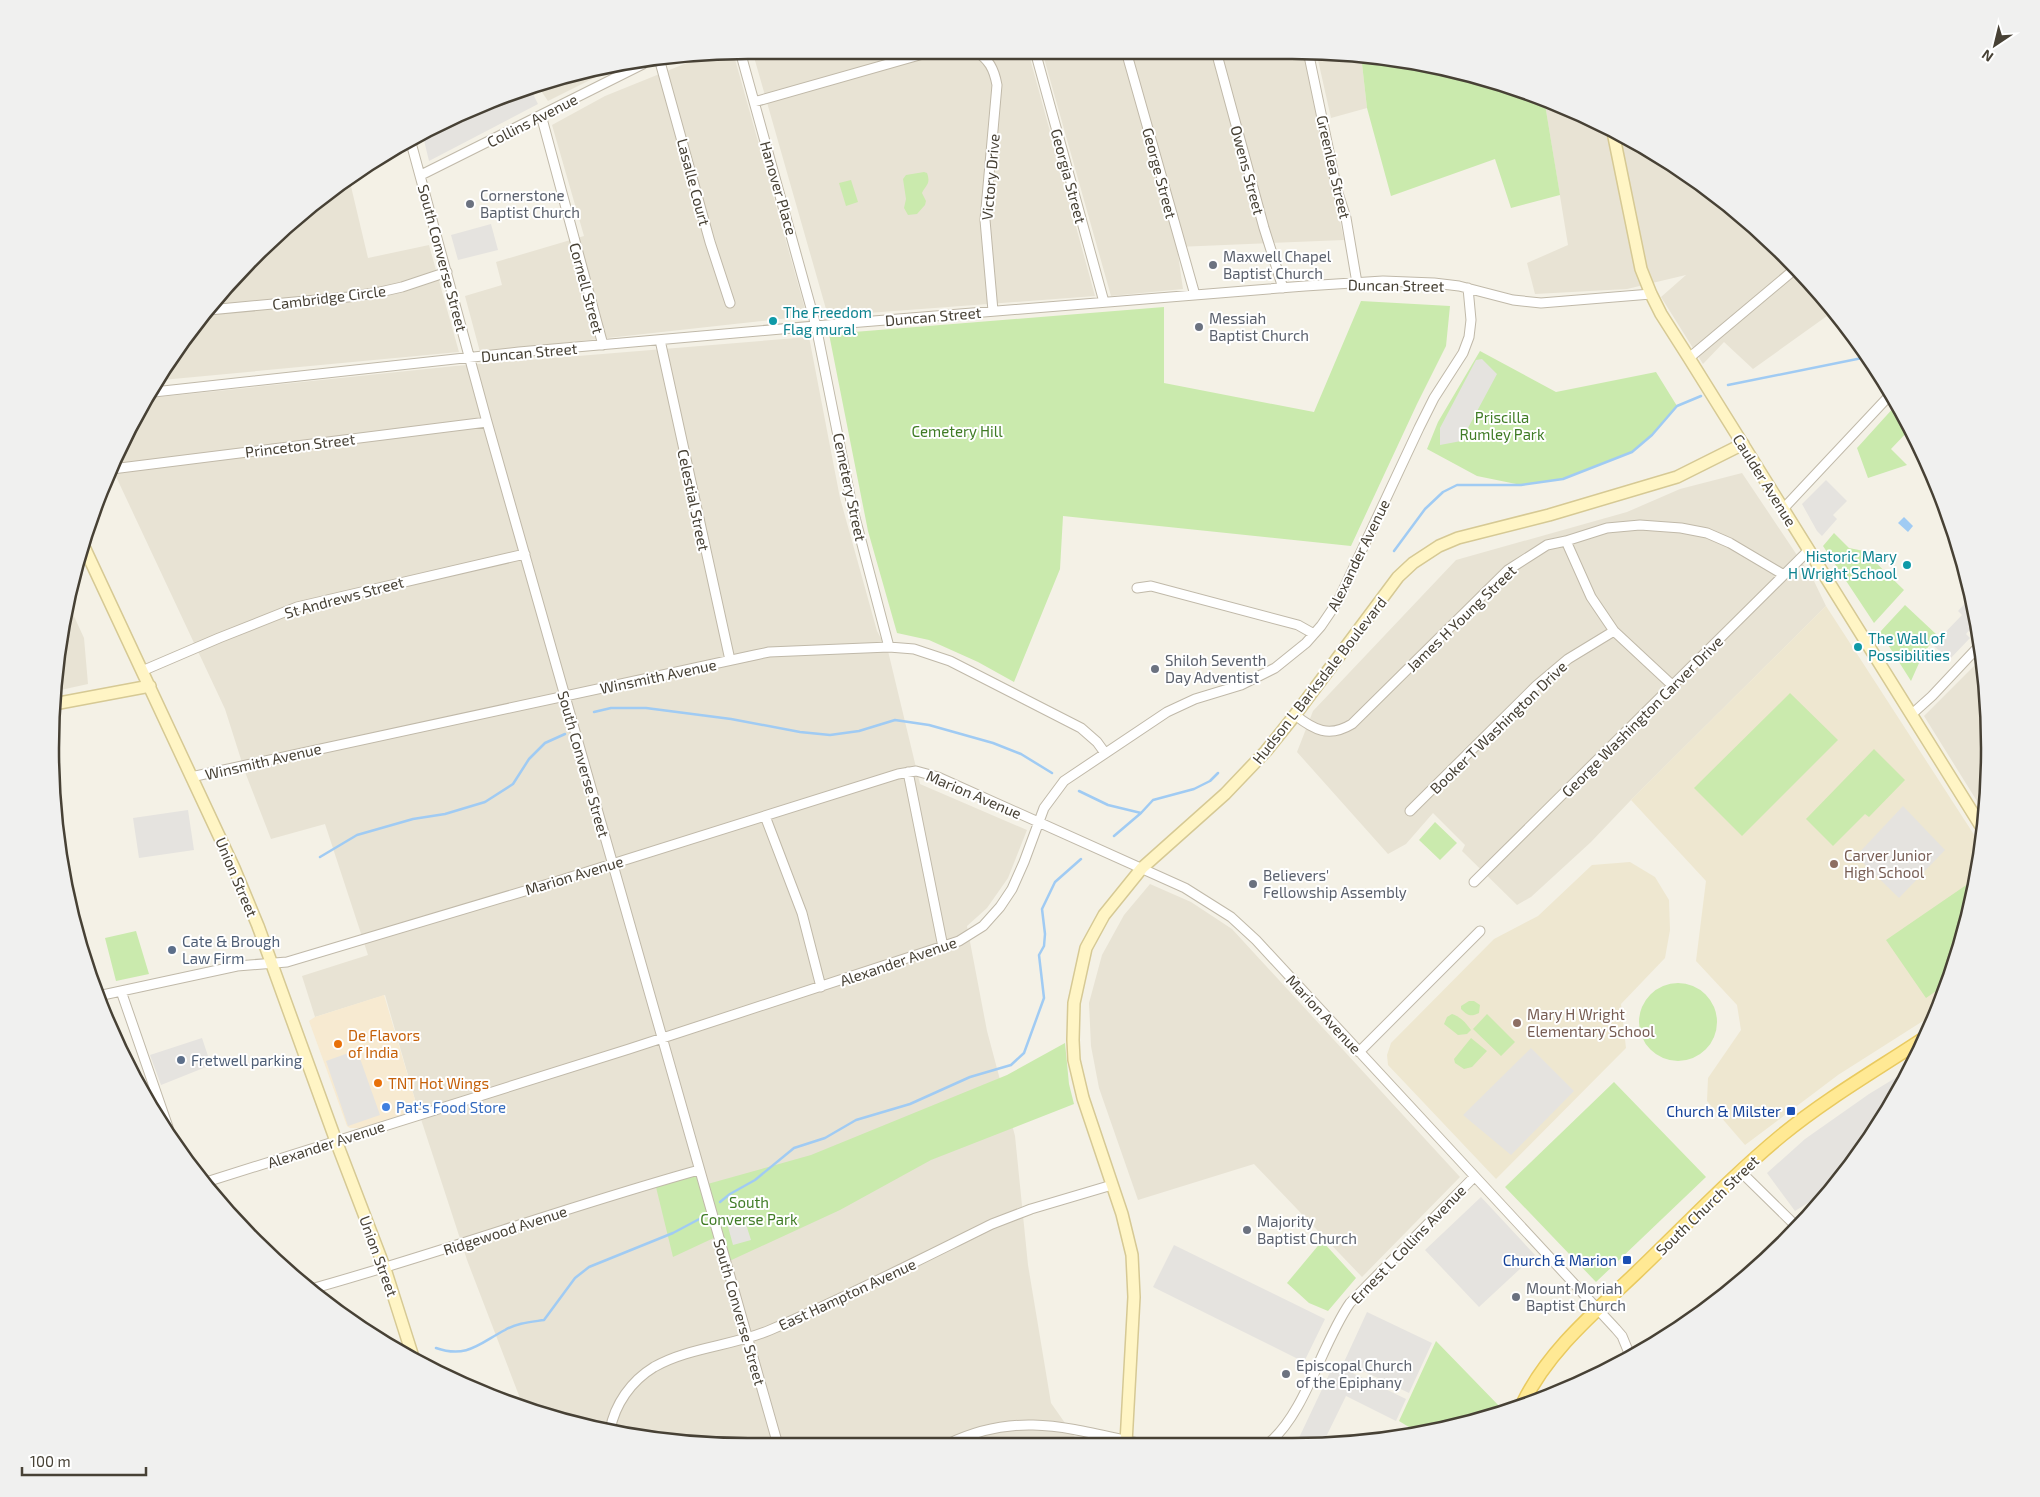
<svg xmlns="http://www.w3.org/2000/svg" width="2040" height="1497" viewBox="0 0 2040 1497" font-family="'Exo 2',sans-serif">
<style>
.residential{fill:#e8e3d4}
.commercial{fill:#f7ead1}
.education{fill:#eee7d0}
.green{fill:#caeaad}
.parking{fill:#e5e3df}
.water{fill:#a0cbf3}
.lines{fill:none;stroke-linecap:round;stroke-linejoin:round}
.stream{stroke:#a0cbf3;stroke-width:2.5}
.street-casing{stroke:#c0b9a9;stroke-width:11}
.secondary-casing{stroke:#d6c994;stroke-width:14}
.primary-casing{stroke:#e9ca60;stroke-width:15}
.street{stroke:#fff;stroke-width:9}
.secondary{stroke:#fff5c5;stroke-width:11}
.primary{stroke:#ffe994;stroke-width:12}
.worship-dot{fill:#6b7280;stroke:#fff;stroke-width:2}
.culture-dot{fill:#0f9aa8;stroke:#fff;stroke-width:2}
.education-dot{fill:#8d6e63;stroke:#fff;stroke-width:2}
.service-dot{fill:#5c6f8a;stroke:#fff;stroke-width:2}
.food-dot{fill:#e8710a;stroke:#fff;stroke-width:2}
.shop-dot{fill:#3f7fe0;stroke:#fff;stroke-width:2}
.transit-dot{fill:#1a4fb4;stroke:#fff;stroke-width:2}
.labels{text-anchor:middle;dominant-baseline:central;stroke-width:4;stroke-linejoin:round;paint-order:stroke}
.street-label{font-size:15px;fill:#474135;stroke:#fff}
.worship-label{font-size:15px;fill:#5b616d;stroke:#fff;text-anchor:start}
.culture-label{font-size:15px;fill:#0d838f;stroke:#fff;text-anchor:start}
.park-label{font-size:15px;fill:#407c26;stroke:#fff}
.education-label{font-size:15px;fill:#785e54;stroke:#fff;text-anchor:start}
.service-label{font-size:15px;fill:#4e5e75;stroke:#fff;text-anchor:start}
.food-label{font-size:15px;fill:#c56008;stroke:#fff;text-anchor:start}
.shop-label{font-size:15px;fill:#366cbe;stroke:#fff;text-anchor:start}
.transit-label{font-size:15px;fill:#164399;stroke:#fff;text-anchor:end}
.rim{fill:none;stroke:#474135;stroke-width:2.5}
</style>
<rect width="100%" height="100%" fill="#f4f1e6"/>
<!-- residential -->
<path class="residential" d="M752 50 1028 51 1095 296 828 316Z
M1042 51H1304L1344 240 1177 247 1183 289 1111 296Z
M1316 51H1337L1361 55 1367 108 1331 118Z
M733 52 807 316 480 352 465 296 502 285 496 262 584 236 552 125 605 96 704 56Z
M616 67 548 101 537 85 567 74Z
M1544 98 1559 103 1679 168 1752 224 1845 323 1850 330 1827 316 1753 369 1724 342 1703 364 1661 297 1686 275 1627 289 1535 294 1527 263 1568 245Z
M349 178 368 258 429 245 459 352 162 380 224 288Z
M809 337 840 498 877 631 888 651 920 784 1027 830 1008 878 987 908 967 926 987 1031 1015 1136 1028 1265 1051 1403 1079 1443 703 1445 567 1423 523 1406 467 1260 418 1110 385 995 315 1017 302 976 368 955 325 824 271 839 245 772 225 709 112 468 122 440 150 398 455 366Z
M1742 473 1813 579 1826 606 1631 800 1591 842 1531 897 1517 905 1462 851 1465 845 1433 813 1406 844 1388 854 1297 752 1313 711 1456 560 1627 512 1680 489Z
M67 601 84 638 88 684 56 691 63 613Z
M1981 659 1988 703 1985 814 1924 716Z
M1150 884 1191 902 1232 929 1460 1177 1362 1277 1254 1164 1138 1200 1099 1088 1091 1046 1089 1003 1102 955 1124 915Z"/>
<!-- commercial -->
<path class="commercial" d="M384 995 418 1110 361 1128H350L347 1126 309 1021 315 1017Z"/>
<!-- education -->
<path class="education" d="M1826 606 1982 847 1953 973 1934 1014 1838 1075 1745 1145 1707 1101 1708 1078 1741 1030 1737 1005 1696 961 1706 881 1631 800Z
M1630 862 1655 877 1669 900 1670 930 1665 958 1621 1004 1626 1048 1496 1179 1388 1065 1387 1055 1391 1043 1494 939 1538 916 1592 865Z"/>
<!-- green -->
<path class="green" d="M1361 55 1472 74 1544 98 1560 195 1511 208 1495 159 1391 196 1367 108Z
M924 172 927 173C931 184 926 185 922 193L926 201 925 205 917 214 908 215 904 208 906 199 903 179 906 175Z
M851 180 858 202 846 206 839 183Z
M1361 301 1450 306 1446 346 1417 404 1351 546 1063 516 1060 569 1014 682 978 662 929 640 897 633 868 531 829 334 1164 307V383L1314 412Z
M1480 351 1556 392 1656 372 1677 406 1652 435 1632 452 1563 479 1521 485 1477 476 1427 449 1438 422Z
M1896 405 1911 428 1891 449 1907 465 1868 478 1857 448Z
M1834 533 1849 548 1864 551 1904 590 1874 623 1823 546Z
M1905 605 1937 635 1923 654 1911 681 1880 632Z
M1790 693 1838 740 1742 836 1694 788Z
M1874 749 1905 780 1869 817 1865 814 1833 846 1806 819Z
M1435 822 1457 843 1440 860 1419 840Z
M1975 879 1953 973 1948 983 1926 998 1886 940Z
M136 931 149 974 116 981 105 938Z
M1639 1022a39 39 0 1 1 78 0a39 39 0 1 1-78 0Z
M1469 1001H1474L1480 1005 1479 1013C1471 1017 1468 1016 1461 1009V1006Z
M1452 1014C1461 1017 1466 1023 1471 1030L1467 1034 1458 1035 1444 1024 1447 1017Z
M1487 1014 1515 1042 1501 1056 1473 1029Z
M1471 1038 1487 1051 1472 1067 1464 1069 1455 1063 1454 1059Z
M1065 1043 1069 1084 1074 1104 931 1160 840 1210 725 1263 718 1236 673 1257 655 1183 699 1170 704 1185 811 1155 1007 1075Z
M1614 1082 1706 1177 1596 1282 1505 1187Z
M1322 1241 1356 1278 1328 1311 1309 1303 1287 1283Z
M1436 1341 1502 1409 1417 1432 1399 1421Z"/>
<!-- parking -->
<path class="parking" d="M530 88 538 104 429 161 422 132 440 122Z
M491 224 498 250 458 260 451 235Z
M1482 359 1497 374 1461 441 1440 445V428L1476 360Z
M1826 480 1847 501 1833 515 1837 519 1822 536 1817 531 1802 504Z
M1971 597 1975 623 1966 634 1970 638 1949 660 1933 645 1962 615 1958 611Z
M1903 806 1945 850 1899 898 1856 856Z
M188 810 194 850 139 858 133 818Z
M202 1038 211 1065 161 1085 150 1055Z
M1531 1048 1574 1091 1511 1155 1463 1115Z
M357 1050 380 1115 348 1126 326 1061Z
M1910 1069 1897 1098 1833 1187 1795 1211 1767 1173 1805 1139 1869 1094Z
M1481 1197 1535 1255 1479 1307 1425 1250Z
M744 1218 751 1240 733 1245 727 1223Z
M1174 1245 1325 1319 1304 1362 1153 1287Z
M1367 1312 1432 1343 1409 1393 1344 1362Z
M1334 1364 1406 1399 1396 1421 1346 1396 1324 1441 1297 1442Z"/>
<!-- water -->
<path class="water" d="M1904 517 1913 526 1908 532 1898 523Z"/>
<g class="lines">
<!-- stream -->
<path class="stream" d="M1728 385 1867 357
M1394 551 1425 509 1443 492 1457 485H1521L1563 479 1632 452 1652 435 1677 406 1701 396
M594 712 611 708H646L731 719 800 732 830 735 859 731 895 720 929 725 993 743 1021 754 1052 773
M1079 791 1108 805 1141 813
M1114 836 1141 813 1153 800 1194 789 1210 781 1218 773
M320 857 357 835 413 819 445 814 485 802 513 784 529 759 545 743 565 734
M720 1202 730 1194 755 1180 794 1148 825 1138 856 1120 910 1104 970 1077 1011 1065 1024 1053 1044 998 1039 955 1044 946 1045 934 1042 909 1055 882 1081 859
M436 1348C467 1359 480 1343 505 1330 517 1323 531 1322 544 1320L575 1278 589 1267 673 1233 705 1216"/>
<!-- street casing -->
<g class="street-casing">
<path id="street" d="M740 51 816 326 852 506 889 647
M975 51C989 59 994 69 997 85L985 220 993 311
M1035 51 1104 302
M1126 51 1195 295
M1216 51 1264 228 1283 288
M1308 51 1337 190 1346 218 1357 283
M660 62 710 242 730 303
M754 102 937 50
M541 115 603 345
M410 139 487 422 778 1445
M396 147 411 143
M421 175 643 64
M209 310 348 297 380 292 402 287 447 272
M660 340 730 660
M1689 358 1795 269
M154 392 519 352 849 323 1305 286 1383 281 1434 283 1459 286 1513 300 1541 303 1651 294
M112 469 487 422
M1783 509 1890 395
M1566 541 1591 597 1614 631 1672 685
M1137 588 1151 586 1298 625 1314 634
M142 671 219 638 297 607 525 554
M1912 714 1932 696 1979 646
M1295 715C1314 730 1329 738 1352 724L1508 570 1547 545 1566 541 1607 528 1640 525 1681 528 1707 533 1730 543 1784 575
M908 772 943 947
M191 777 755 655 769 652 889 647 914 649 950 661 1081 728 1097 742 1105 753
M1410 811 1536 686 1568 659 1614 631
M765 816 802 913 821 987
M1474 882 1809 550
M121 991 168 1127
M98 996 237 966 287 962 558 881 898 774 916 771 938 777 1185 888 1231 917 1256 940 1616 1329 1622 1336 1629 1353
M1359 1052 1480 931
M1741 1172 1797 1227
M203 1183 629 1049 959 941 983 926 1000 907 1012 889 1024 862 1044 808 1064 781 1167 712 1195 699 1241 685 1275 668 1306 643 1321 626 1338 601 1419 428 1434 398 1463 353 1469 337 1471 320 1468 288
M311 1289C441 1253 569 1206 699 1170
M610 1430C615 1404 631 1381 654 1367 689 1347 733 1346 770 1330 845 1298 919 1260 992 1224L1031 1209 1112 1185
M1270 1442C1306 1411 1322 1343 1350 1303L1474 1177
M948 1444C1016 1411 1068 1428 1138 1443"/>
</g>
<!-- secondary casing -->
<g class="secondary-casing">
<path id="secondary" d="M1613 132 1641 269 1651 294 1661 314 1689 358 1984 831
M85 549 234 868 258 926 336 1141 385 1269 413 1357
M54 704 150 686
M1126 1443 1134 1297 1132 1255 1122 1214 1083 1098 1074 1060 1073 1040 1074 1003 1086 948 1104 915 1142 868 1225 794 1266 751 1295 715 1398 577 1413 563 1439 546 1458 538 1549 515 1677 477 1743 444"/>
</g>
<!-- primary casing -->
<g class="primary-casing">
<path id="primary" d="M1523 1403C1548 1351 1595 1312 1636 1273 1684 1227 1731 1177 1782 1135 1826 1099 1876 1070 1923 1039"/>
</g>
<!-- street -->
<use href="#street" class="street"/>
<!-- secondary -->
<use href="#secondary" class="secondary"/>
<!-- primary -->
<use href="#primary" class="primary"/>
</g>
<!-- markers -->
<g class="worship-dot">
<circle cx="470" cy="204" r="5"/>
<circle cx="1213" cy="265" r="5"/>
<circle cx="1199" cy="327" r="5"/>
<circle cx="1155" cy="669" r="5"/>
<circle cx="1253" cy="884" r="5"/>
<circle cx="1247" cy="1230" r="5"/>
<circle cx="1516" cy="1297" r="5"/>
<circle cx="1286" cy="1374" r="5"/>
</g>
<g class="culture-dot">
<circle cx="773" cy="321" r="5"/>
<circle cx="1907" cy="565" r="5"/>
<circle cx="1858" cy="647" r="5"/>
</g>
<g class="education-dot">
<circle cx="1834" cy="864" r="5"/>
<circle cx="1517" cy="1023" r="5"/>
</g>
<g class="service-dot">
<circle cx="172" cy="950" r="5"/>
<circle cx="181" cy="1060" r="5"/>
</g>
<g class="food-dot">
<circle cx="338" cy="1044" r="5"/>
<circle cx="378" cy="1083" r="5"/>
</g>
<circle class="shop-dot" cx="386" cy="1107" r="5"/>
<g class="transit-dot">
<rect x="1786" y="1106" width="10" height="10" rx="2.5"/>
<rect x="1622" y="1255" width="10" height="10" rx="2.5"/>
</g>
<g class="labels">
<!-- street labels -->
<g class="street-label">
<text transform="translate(532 120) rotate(-27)">Collins Avenue</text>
<text transform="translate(1334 167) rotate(77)">Greenlea Street</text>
<text transform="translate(1248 170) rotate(75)">Owens Street</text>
<text transform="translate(1160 173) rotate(75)">George Street</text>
<text transform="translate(1069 176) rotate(75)">Georgia Street</text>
<text transform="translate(990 177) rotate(-85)">Victory Drive</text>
<text transform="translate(694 182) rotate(75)">Lasalle Court</text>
<text transform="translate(779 188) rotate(74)">Hanover Place</text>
<text transform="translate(443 258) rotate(75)">South Converse Street</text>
<text transform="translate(1396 285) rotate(1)">Duncan Street</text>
<text transform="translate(587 288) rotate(75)">Cornell Street</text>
<text transform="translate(329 297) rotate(-7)">Cambridge Circle</text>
<text transform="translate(933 316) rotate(-5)">Duncan Street</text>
<text transform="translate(529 352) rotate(-5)">Duncan Street</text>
<text transform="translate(300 445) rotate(-7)">Princeton Street</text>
<text transform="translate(1765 480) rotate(58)">Caulder Avenue</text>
<text transform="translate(850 487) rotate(78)">Cemetery Street</text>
<text transform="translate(694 500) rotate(78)">Celestial Street</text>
<text transform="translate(1358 555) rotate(-64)">Alexander Avenue</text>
<text transform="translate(344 597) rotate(-15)">St Andrews Street</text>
<text transform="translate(1461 618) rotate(-44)">James H Young Street</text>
<text transform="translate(658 676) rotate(-12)">Winsmith Avenue</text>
<text transform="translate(1319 680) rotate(-52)">Hudson L Barksdale Boulevard</text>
<text transform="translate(1642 716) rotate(-45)">George Washington Carver Drive</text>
<text transform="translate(1498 727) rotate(-44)">Booker T Washington Drive</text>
<text transform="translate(263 761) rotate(-13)">Winsmith Avenue</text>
<text transform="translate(584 764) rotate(74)">South Converse Street</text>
<text transform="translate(974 794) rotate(23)">Marion Avenue</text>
<text transform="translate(574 875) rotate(-17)">Marion Avenue</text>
<text transform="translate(237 877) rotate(67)">Union Street</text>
<text transform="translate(898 961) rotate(-19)">Alexander Avenue</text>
<text transform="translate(1324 1014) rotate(47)">Marion Avenue</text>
<text transform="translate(326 1144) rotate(-18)">Alexander Avenue</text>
<text transform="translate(1707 1205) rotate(-44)">South Church Street</text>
<text transform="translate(505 1230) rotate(-18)">Ridgewood Avenue</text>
<text transform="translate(1408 1244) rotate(-46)">Ernest L Collins Avenue</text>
<text transform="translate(379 1256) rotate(70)">Union Street</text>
<text transform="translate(847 1294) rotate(-25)">East Hampton Avenue</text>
<text transform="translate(740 1312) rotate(74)">South Converse Street</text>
</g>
<!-- worship labels -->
<g class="worship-label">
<text x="480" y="195">Cornerstone<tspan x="480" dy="17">Baptist Church</tspan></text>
<text x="1223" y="256">Maxwell Chapel<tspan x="1223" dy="17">Baptist Church</tspan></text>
<text x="1209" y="318">Messiah<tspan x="1209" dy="17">Baptist Church</tspan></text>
<text x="1165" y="660">Shiloh Seventh<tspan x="1165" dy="17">Day Adventist</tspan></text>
<text x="1263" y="875">Believers'<tspan x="1263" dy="17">Fellowship Assembly</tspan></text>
<text x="1257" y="1221">Majority<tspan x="1257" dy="17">Baptist Church</tspan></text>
<text x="1526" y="1288">Mount Moriah<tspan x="1526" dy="17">Baptist Church</tspan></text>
<text x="1296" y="1365">Episcopal Church<tspan x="1296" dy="17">of the Epiphany</tspan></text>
</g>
<!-- culture labels -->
<g class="culture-label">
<text x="783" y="312">The Freedom<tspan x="783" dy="17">Flag mural</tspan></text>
<text x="1897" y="556" text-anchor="end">Historic Mary<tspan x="1897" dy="17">H Wright School</tspan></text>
<text x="1868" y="638">The Wall of<tspan x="1868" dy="17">Possibilities</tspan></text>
</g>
<!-- park labels -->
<g class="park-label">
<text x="1502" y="417">Priscilla<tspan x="1502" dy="17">Rumley Park</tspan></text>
<text x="957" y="431">Cemetery Hill</text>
<text x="749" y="1202">South<tspan x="749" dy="17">Converse Park</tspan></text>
</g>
<!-- education labels -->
<g class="education-label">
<text x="1844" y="855">Carver Junior<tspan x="1844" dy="17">High School</tspan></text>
<text x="1527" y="1014">Mary H Wright<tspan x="1527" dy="17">Elementary School</tspan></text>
</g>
<!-- service labels -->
<g class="service-label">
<text x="182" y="941">Cate &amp; Brough<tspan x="182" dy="17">Law Firm</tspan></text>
<text x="191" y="1060">Fretwell parking</text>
</g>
<!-- food labels -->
<g class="food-label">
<text x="348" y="1035">De Flavors<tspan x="348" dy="17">of India</tspan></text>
<text x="388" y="1083">TNT Hot Wings</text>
</g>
<!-- shop labels -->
<g class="shop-label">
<text x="396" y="1107">Pat's Food Store</text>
</g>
<!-- transit labels -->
<g class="transit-label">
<text x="1781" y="1111">Church &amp; Milster</text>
<text x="1617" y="1260">Church &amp; Marion</text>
</g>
</g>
<!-- crop -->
<path d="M0 0H2040V1497H0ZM748 59H1292A689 689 0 0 1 1981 748V749A689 689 0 0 1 1292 1438H748A689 689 0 0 1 59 749V748A689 689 0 0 1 748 59Z" fill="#f0f0ef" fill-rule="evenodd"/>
<path class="rim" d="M748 59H1292A689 689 0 0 1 1981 748V749A689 689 0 0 1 1292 1438H748A689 689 0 0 1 59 749V748A689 689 0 0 1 748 59Z"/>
<!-- north arrow -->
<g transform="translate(1995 45) rotate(215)" stroke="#ffffff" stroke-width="4" paint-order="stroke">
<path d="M0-4L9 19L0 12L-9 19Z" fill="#474135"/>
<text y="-8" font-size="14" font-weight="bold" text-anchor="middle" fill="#474135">N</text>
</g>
<!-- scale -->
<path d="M22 1467v8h124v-8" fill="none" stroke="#474135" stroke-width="2.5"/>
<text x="30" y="1467" font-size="15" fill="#474135" stroke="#ffffff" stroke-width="4" paint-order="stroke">100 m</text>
</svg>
